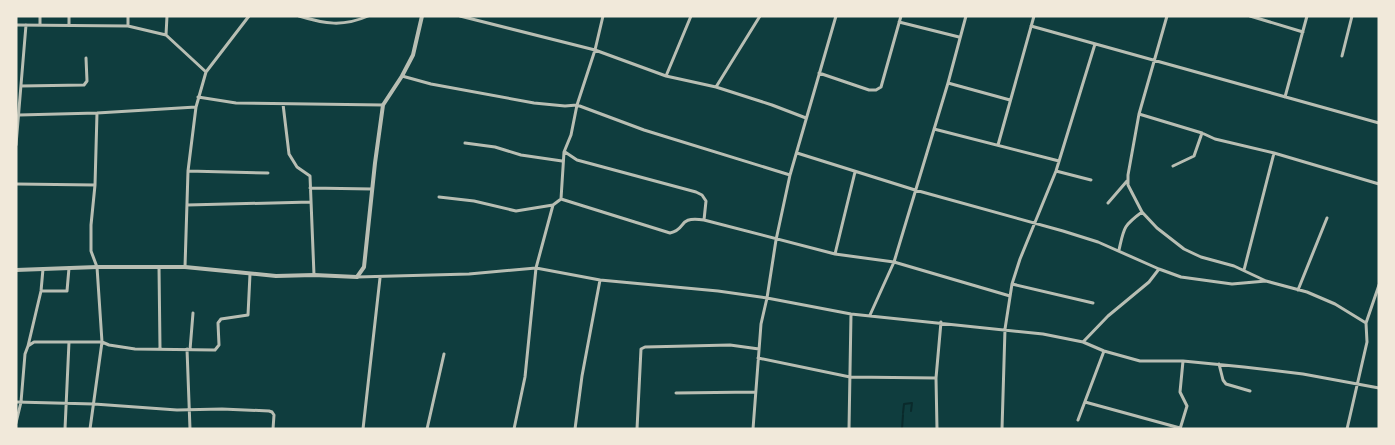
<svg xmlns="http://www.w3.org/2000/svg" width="1395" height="445" viewBox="0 0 1395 445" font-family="Figtree,sans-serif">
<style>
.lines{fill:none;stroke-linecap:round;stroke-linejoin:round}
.stream{stroke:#0a2a2b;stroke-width:2}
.minor{stroke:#b8beb3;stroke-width:3}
.tertiary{stroke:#b8beb3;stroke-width:4}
</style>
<rect width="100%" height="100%" fill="#0f3d3e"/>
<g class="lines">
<!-- stream -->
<path class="stream" d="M903 413 904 404 912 403 911 411
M902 429 903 415"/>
<!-- minor -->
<path class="minor" d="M40 16V25
M69 16V25
M128 16V26
M299 16C325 24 343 27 368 16
M460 16 595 50 666 76 716 87 772 105 806 118
M1167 16 1139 114 1128 175V185L1142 212 1157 228 1184 249 1201 257 1234 266 1266 281 1307 292 1335 304 1366 323
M1250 16 1303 32
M899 22 959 37
M16 25 128 26 166 35 206 72
M1031 26 1379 123
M166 35 167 16
M1342 56 1352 16
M819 73 869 90H876L881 87 901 16
M402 76 431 84 534 103 565 106 577 105 644 130 790 175
M666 76 691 16
M948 83 1010 100
M21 86 84 85 87 81 86 58
M716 87 760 16
M198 97 236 103 383 105
M1285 97 1307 16
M283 104 289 154 297 167 310 176 314 275
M1139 114 1202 133 1215 139 1274 153 1379 184
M19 115 97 113 196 107
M934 129 1059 161
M465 143 495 147 521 155 562 161
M16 145 26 25
M998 145 1034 16
M565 152 577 160 696 192 702 195 706 201 704 220
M797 153 915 190 1063 231 1098 242 1159 269 1181 277 1232 284 1266 281
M1173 166 1194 156 1202 133
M188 171 268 173
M1056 171 1091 180
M16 184 95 185
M310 188 372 189
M439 197 474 201 516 211 553 205
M561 199 670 233C688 229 676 216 704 220L835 254 894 262 1010 296
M1108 203 1127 181
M187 205 311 202
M1119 250C1124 228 1123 226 1142 212
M835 254 855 172
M159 267 160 348
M185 267 188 171 196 107 206 72 249 16
M1244 270 1274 153
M357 277 469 274 536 268 600 280 718 291 767 298 851 314 1043 334 1083 342 1104 351 1140 361H1183L1244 367 1303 374 1379 388
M1012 284 1093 303
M1298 290 1327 218
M41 291H67L69 268
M870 315 894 262 948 83 966 16
M1083 342 1108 316 1149 282 1159 269
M28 346 41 291 43 269
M187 349 190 429
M190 350 193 313
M758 358 850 377 936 378
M1219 364 1223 380 1226 384 1250 391
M676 393 755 392
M16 402 94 404 177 410 222 409 269 411 272 412 274 415 273 429
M1085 402 1180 428
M1078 420 1104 351
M16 423 21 402 25 354 28 346 34 342H102L109 345 135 349 215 350 219 345 218 323 221 319 248 315 250 274
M65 429 69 342
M90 429 102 342 97 267 91 251V225L95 185 97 113
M363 429 380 278
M427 429 444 354
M514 429 525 377 536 268 553 205 561 199 564 152 571 135 577 105 595 50 603 16
M575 429 582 376 600 280
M637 429 641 349 645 347 730 345 759 349
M753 429 761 324 767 298 776 240 790 175 836 16
M849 429 851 314
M937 429 936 378 941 322
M1002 429 1005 329 1012 284 1020 259 1056 171 1095 44
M1180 429 1187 406 1180 392 1183 361
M1347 429 1367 342 1366 323 1379 285"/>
<!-- tertiary -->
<path class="tertiary" d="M16 270 97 267H185L276 276 314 275 357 277 364 267 375 163 383 105 402 76 413 55 422 16"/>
</g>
<!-- border -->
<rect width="1395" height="445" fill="none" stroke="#f1e9da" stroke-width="35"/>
</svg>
